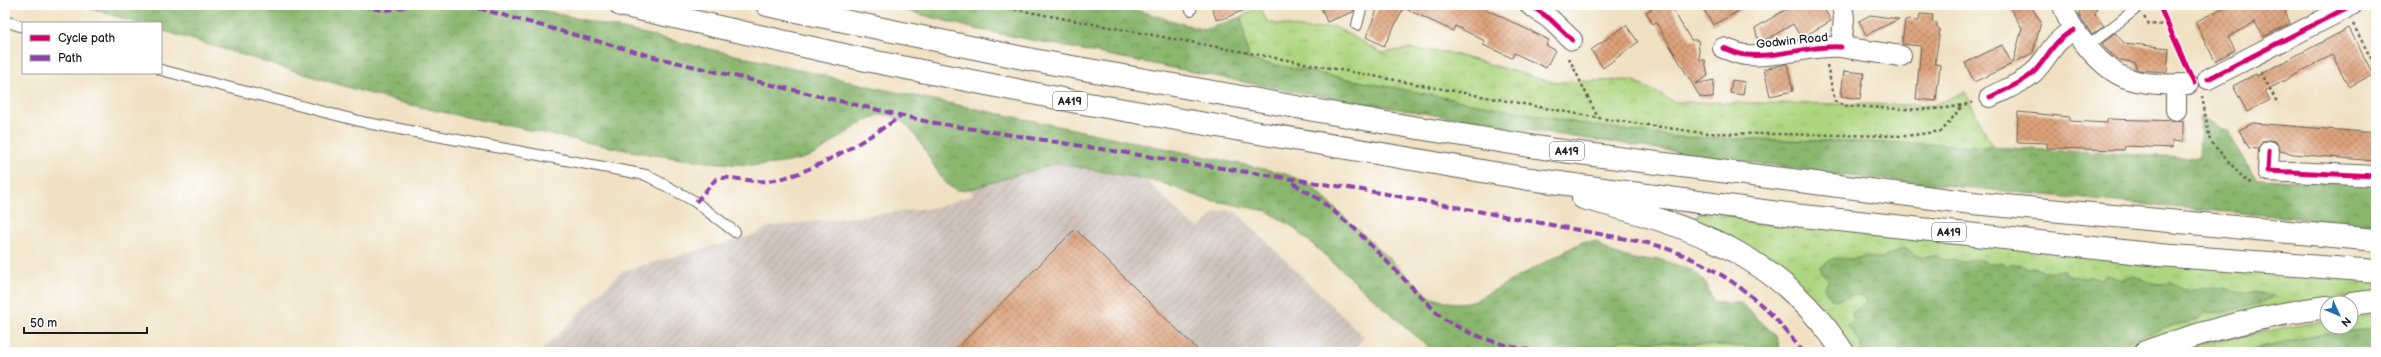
<svg xmlns="http://www.w3.org/2000/svg" width="2381" height="357" viewBox="0 0 2381 357" font-family="'Balsamiq Sans',sans-serif">
<style>
.industrial{fill:url(#industrial-furrows)}
.grass{fill:url(#grass-tufts);stroke:#65784e}
.forest{fill:url(#forest-crowns);stroke:#536945}
.building{fill:url(#building-cross-hatch)}
.lines{fill:none;stroke-linecap:round;stroke-linejoin:round}
.service-casing{stroke:#666156;stroke-width:12}
.minor-casing{stroke:#666156;stroke-width:22}
.trunk-casing{stroke:#666156;stroke-width:24}
.path{stroke:#666156;stroke-width:2.5;stroke-dasharray:3 3;stroke-linecap:butt}
.service{stroke:#fff;stroke-width:10}
.minor{stroke:#fff;stroke-width:20}
.trunk{stroke:#fff;stroke-width:22}
.quiet{stroke:#8e44ad;stroke-width:4;stroke-dasharray:8 4;stroke-linecap:butt}
.cycleway-casing{stroke:#fff;stroke-width:8}
.cycleway{stroke:#d6006c;stroke-width:5}
.labels{text-anchor:middle;dominant-baseline:central;stroke-width:3.5;stroke-linejoin:round;paint-order:stroke}
.shield{fill:#fff;stroke:#606060;stroke-width:1}
.shield-label{font-size:11px;font-weight:bold;fill:#1c1c1c}
.street-label{font-size:12px;fill:#1c1c1c;stroke:#fff}
</style>
<defs>
<pattern id="industrial-furrows" width="10" height="10" patternUnits="userSpaceOnUse"><rect width="10" height="10" fill="#cec1b9"/><path d="M-1 1l2-2M0 10L10 0M9 11l2-2" fill="none" stroke="#b0a59e"/></pattern>
<pattern id="grass-tufts" width="24" height="20" patternUnits="userSpaceOnUse"><rect width="24" height="20" fill="#aed57f"/><path d="M3 7l-1-3M5 7V3M7 7l1-3M15 17l-1-3M17 17v-4M19 17l1-3" fill="none" stroke="#95b66d"/></pattern>
<pattern id="forest-crowns" width="20" height="18" patternUnits="userSpaceOnUse"><rect width="20" height="18" fill="#8ab66e"/><path d="M2 6a3 3 0 1 1 6 0M12 15a3 3 0 1 1 6 0" fill="none" stroke="#70935a"/></pattern>
<pattern id="building-cross-hatch" width="8" height="8" patternUnits="userSpaceOnUse"><rect width="8" height="8" fill="#dda27a"/><path d="M0 0l8 8M0 8l8-8" fill="none" stroke="#b28363"/></pattern>
</defs>
<rect width="100%" height="100%" fill="#fff"/>
<filter id="ink" filterUnits="userSpaceOnUse"><feTurbulence type="fractalNoise" baseFrequency=".025" numOctaves="2"/><feDisplacementMap in="SourceGraphic" scale="8" xChannelSelector="R" yChannelSelector="G"/><feConvolveMatrix kernelMatrix="1 2 1 2 8 2 1 2 1" color-interpolation-filters="sRGB"/></filter>
<filter id="wash" filterUnits="userSpaceOnUse"><feTurbulence type="fractalNoise" baseFrequency=".012" numOctaves="4" result="noise"/><feDisplacementMap in="SourceGraphic" scale="16" xChannelSelector="R" yChannelSelector="G"/><feGaussianBlur stdDeviation="0.9" result="paint"/><feColorMatrix in="noise" values="0 0 0 0 0 0 0 0 0 0 0 0 0 0 0 0 0 1.4 0 .05"/><feComposite in="paint" operator="in"/></filter>
<g filter="url(#wash)">
<rect width="100%" height="100%" fill="#f0e1c3"/>
<!-- industrial -->
<path class="industrial" d="M1057 163 1145 179 1192 225 1200 228 1217 212 1226 210 1236 212 1364 337 1353 350 1354 352H540L622 271 758 234 767 227 938 207 973 195 970 189Z"/>
<!-- grass -->
<path class="grass" d="M1260 6 1267 22 1307 29 1335 27 1382 53 1408 49 1446 52 1551 82 1633 80 1674 102 1934 105 1965 92 1993 148 1933 144 1673 137 1576 123 1249 60 1241 17Z
M1699 213 2376 280V294L2328 299 2151 340 2117 352H1854C1844 336 1832 323 1820 309 1780 263 1752 245 1697 220L1696 217Z
M2376 315V329L2359 330 2264 346 2246 352H2181L2210 342 2327 320V327H2351V317Z
M1622 340 1753 347 1770 352H1595Z"/>
<!-- forest -->
<path class="forest" d="M80 5H519L895 92 1283 173 1308 183 1430 297C1447 303 1459 305 1476 300L1582 242H1596L1614 254 1638 260 1659 259 1694 271 1706 283 1713 301 1718 303H1741L1776 336 1781 352H1770L1753 347 1622 340 1595 352H1434L1293 227 1267 211 1205 199 1160 182 1057 163 970 189C967 189 961 191 957 190 932 184 922 116 883 115 867 114 831 146 815 154 798 162 773 165 754 165 682 163 608 147 538 132 488 121 437 112 388 99 312 77 237 53 161 30V23H137Z
M885 5H1082L1107 10 1119 5 1204 30 1241 17 1249 60 1576 123 1673 137 1933 144 2199 158 2201 116 2229 133 2256 179 2376 185V225L2127 203 1840 175 1526 130 1290 91 976 29Z
M1901 249H1906L1922 258 1927 256H1937L1943 260 1954 259 1961 262 1974 259 1989 263 2002 262 2007 266C2014 263 2021 264 2028 268 2035 267 2039 270 2046 271 2057 273 2060 266 2069 276 2081 278 2091 275 2102 279L2107 275 2122 280 2133 277 2157 284 2170 283 2185 290 2204 288 2223 289 2273 296C2266 306 2217 313 2205 313L2200 319 2166 327 2123 344C2117 343 2102 349 2096 352H1862L1860 342 1848 325 1854 319 1851 314 1867 301C1853 286 1847 303 1831 299L1824 288 1829 280 1822 273 1821 267 1834 258 1855 259 1864 256 1882 259Z
M2376 329V352H2246C2286 339 2334 332 2376 329Z"/>
<g id="blocks">
<!-- building -->
<path class="building" d="M1211 5H1254L1255 6 1222 19H1216Z
M1320 5H1355L1353 12 1327 22Z
M1379 5H1477L1549 40 1546 45 1555 50 1546 68 1514 53 1512 58 1483 45 1485 41 1455 26 1453 31 1404 8 1384 46 1366 37Z
M1658 5H1670L1691 40H1698L1700 60H1705L1708 76 1695 84 1714 80 1713 98 1700 97 1656 22 1653 24 1646 12Z
M1701 5H1750L1713 25Z
M1793 5H1822L1831 21 1801 38 1793 24 1759 44 1755 28Z
M2008 5H2030L2041 22 2033 53 2013 63 2022 28Z
M2081 5H2097L2095 15 2104 26 2092 35 2079 15Z
M2229 5H2288L2285 12 2290 23 2263 37 2255 22 2228 37 2235 50 2215 61 2195 22Z
M1920 14 1933 15 1932 22 1937 23V28L1940 29 1935 64 1940 65 1936 101 1916 99 1921 46 1902 44 1905 20 1919 21Z
M1870 15 1899 19 1866 35 1859 21Z
M1626 25 1638 42 1603 68 1591 50Z
M2349 28 2373 74 2349 87 2332 55 2265 91 2270 100 2247 112 2233 86 2256 74 2257 76Z
M2115 33 2124 43 2169 48 2167 72 2139 70 2136 69V63L2116 59 2101 44Z
M2002 45 2012 64 1974 82 1965 63Z
M1787 64 1793 91 1770 96 1764 69Z
M1844 71 1864 73 1860 99 1841 96Z
M1732 80 1745 82 1743 95 1730 93Z
M2018 112 2070 117V121L2107 123V119L2183 121V142L2172 141V148L2125 146 2124 150 2047 148V143L2017 142Z
M2253 123 2376 133V161L2294 154 2280 151 2276 142 2270 140 2263 141 2258 149 2249 148 2239 130Z
M1075 229 1200 352H953Z"/>
</g>
</g>
<g filter="url(#ink)">
<use href="#blocks" fill-opacity="0" stroke="#666156" stroke-width="1"/>
<g class="lines">
<!-- service casing -->
<g class="service-casing">
<path id="service" d="M1190 5 1191 10
M5 21 23 27
M1357 25 1362 5
M2088 46 2137 8
M161 70 367 123 646 175 694 201 735 232"/>
</g>
<!-- minor casing -->
<g class="minor-casing">
<path id="minor" d="M1530 5 1550 19 1572 40
M1842 5 1844 18 1841 47 1901 56
M2063 5C2069 30 2104 72 2129 79 2148 85 2168 85 2188 84
M1723 48C1730 50 1739 55 1746 55 1778 58 1809 45 1841 47
M2208 79 2352 5
M2176 84V110
M1990 97C2004 90 2021 84 2033 73 2049 57 2052 41 2074 30
M2269 151 2268 171 2376 176"/>
</g>
<!-- trunk casing -->
<g class="trunk-casing">
<path id="trunk" d="M621 5 866 60 1077 102 1523 178 1794 215 2159 255 2376 271
M767 5 1033 60 1381 122 1555 150 1972 203 2376 240
M1583 198C1691 226 1779 253 1843 352
M2351 304 2376 301
M2145 352C2204 331 2265 315 2327 307"/>
</g>
<!-- path -->
<path class="path" d="M991 5 1599 118 1703 133 1906 136 1942 131 1962 106
M2159 5 2186 67
M2144 17 2149 24 2168 25
M2353 24 2376 68
M1569 58 1598 118
M1827 65 1835 101 1844 106C1887 107 1933 115 1974 102
M2261 72 2278 104
M2202 96 2210 141 2247 182 2254 183"/>
<!-- service -->
<use href="#service" class="service"/>
<!-- minor -->
<use href="#minor" class="minor"/>
<!-- trunk -->
<use href="#trunk" class="trunk"/>
<!-- quiet -->
<path class="quiet" d="M362 5C380 12 393 11 410 5
M467 5 658 58 929 122 1381 193 1653 244C1713 262 1767 300 1802 352
M1293 183 1320 200 1355 229 1441 317C1472 337 1508 348 1544 352
M696 202 716 179C733 175 751 183 768 181 810 176 868 138 903 115"/>
<!-- cycleway casing -->
<g class="cycleway-casing">
<path id="cycleway" d="M1530 5 1550 19 1572 40
M2159 5 2194 83
M1723 48C1730 50 1739 55 1746 55 1778 58 1809 45 1841 47
M2208 79 2352 5
M1990 97C2004 90 2021 84 2033 73 2049 57 2052 41 2074 30
M2269 151 2268 171 2376 176"/>
</g>
<!-- cycleway -->
<use href="#cycleway" class="cycleway"/>
</g>
</g>
<g class="labels">
<!-- shield labels -->
<g class="shield">
<rect x="1053" y="92" width="34" height="18" rx="3"/>
<rect x="1550" y="142" width="34" height="18" rx="3"/>
<rect x="1932" y="223" width="34" height="18" rx="3"/>
</g>
<g class="shield-label">
<text x="1070" y="101">A419</text>
<text x="1567" y="151">A419</text>
<text x="1949" y="232">A419</text>
</g>
<!-- street labels -->
<g class="street-label">
<text transform="translate(1792 41) rotate(-6)">Godwin Road</text>
</g>
</g>
<!-- margin -->
<rect width="2381" height="357" fill="none" stroke="#fff" stroke-width="20"/>
<!-- legend -->
<rect x="22" y="22" width="140" height="52" fill="#ffffff" stroke="#a4a4a4"/>
<rect x="30" y="35" width="20" height="6" fill="#d6006c" stroke="#a4a4a4"/>
<text x="58" y="42" font-size="12" fill="#1c1c1c">Cycle path</text>
<rect x="30" y="55" width="20" height="6" fill="#8e44ad" stroke="#a4a4a4"/>
<text x="58" y="62" font-size="12" fill="#1c1c1c">Path</text>
<!-- north arrow -->
<g transform="translate(2339 315) rotate(134)"><circle r="19" fill="#ffffff" stroke="#a4a4a4"/>
<path d="M0-3L7 15L0 10L-7 15Z" fill="#1f6fb2"/>
<text y="-6" font-size="11" font-weight="bold" text-anchor="middle" fill="#1c1c1c">N</text>
</g>
<!-- scale -->
<path d="M24 327v6h123v-6" fill="none" stroke="#1c1c1c" stroke-width="2"/>
<text x="30" y="327" font-size="12" fill="#1c1c1c" stroke="#ffffff" stroke-width="3" paint-order="stroke">50 m</text>
</svg>
